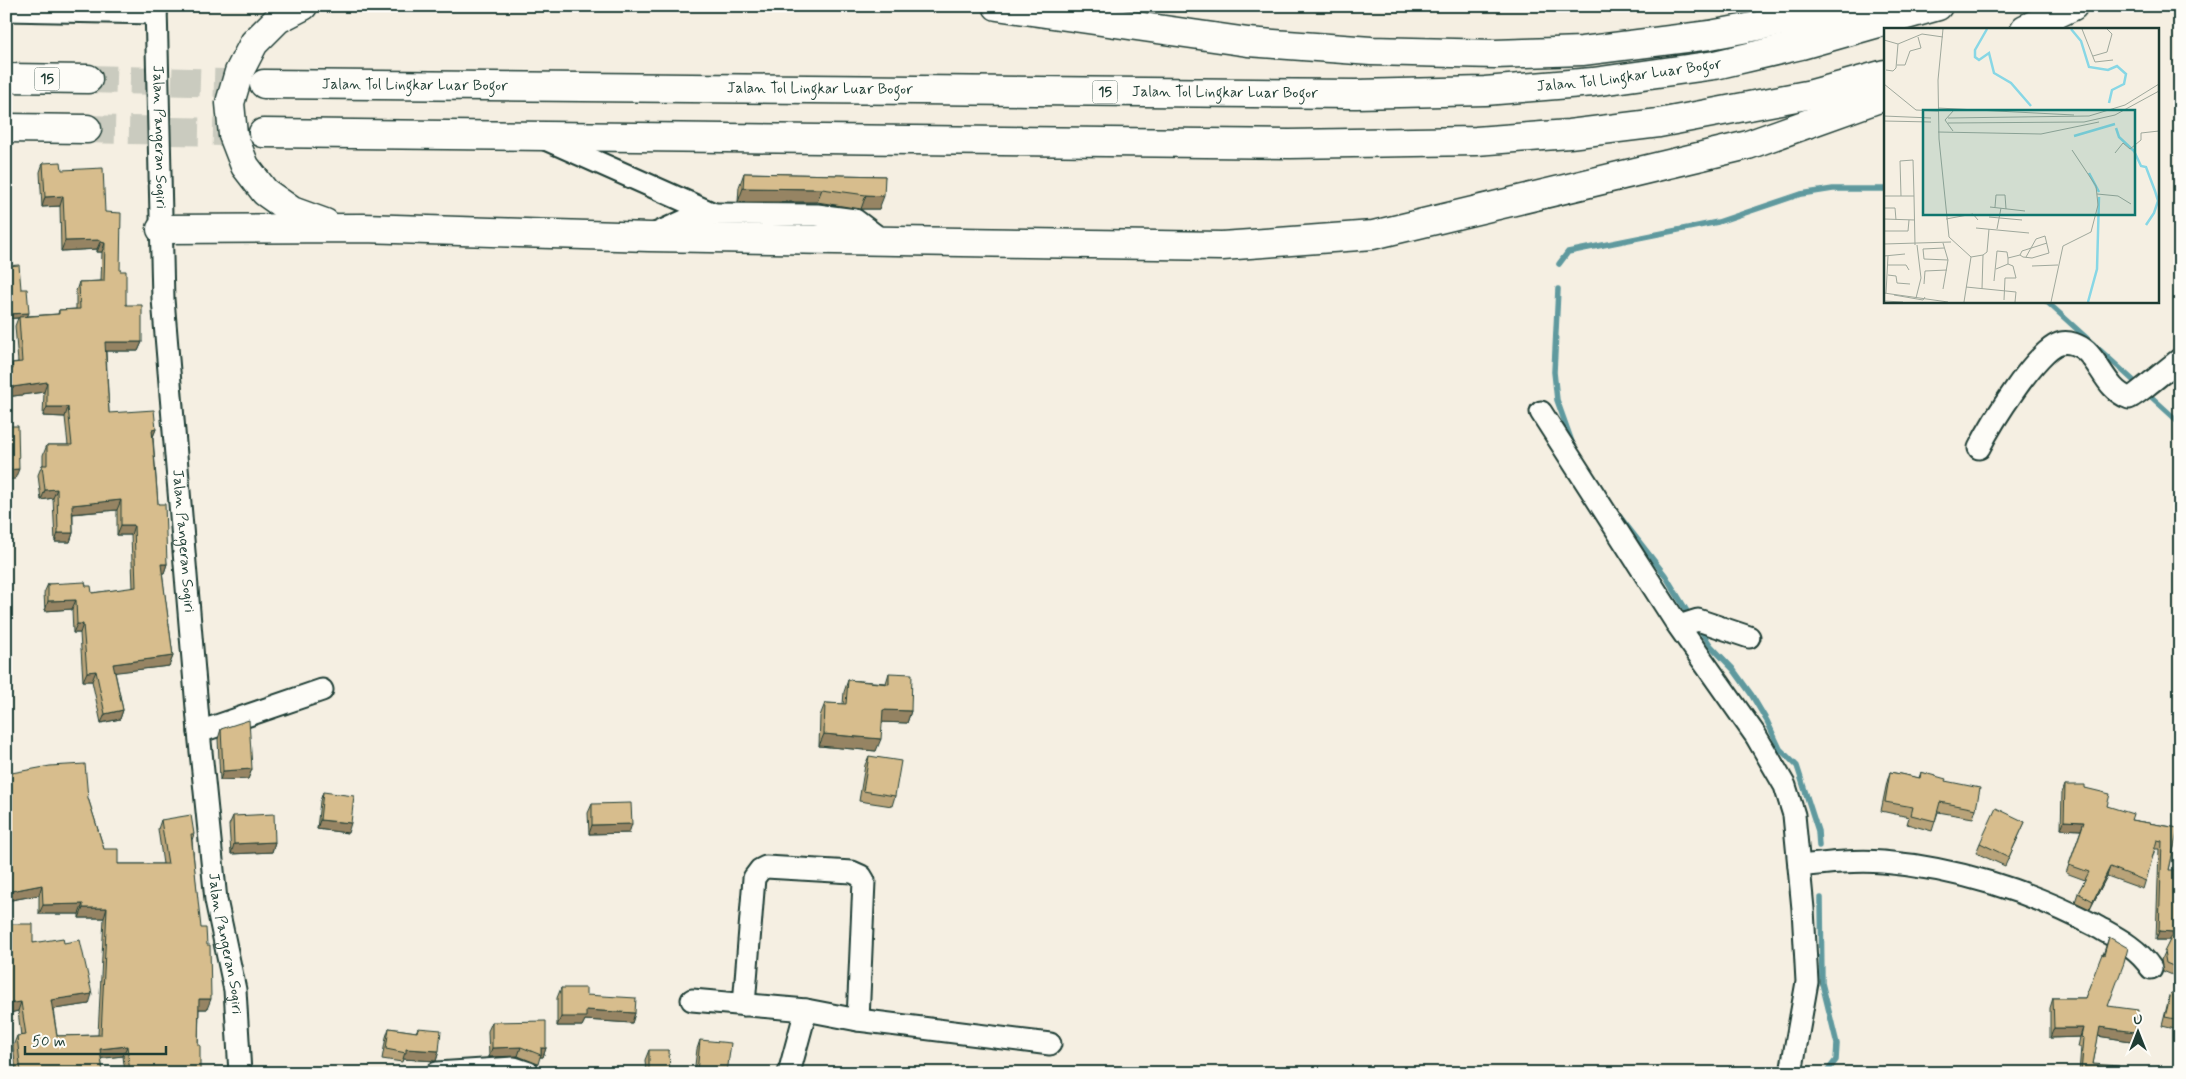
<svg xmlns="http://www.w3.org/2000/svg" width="2186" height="1079" viewBox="0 0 2186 1079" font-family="Mynerve,sans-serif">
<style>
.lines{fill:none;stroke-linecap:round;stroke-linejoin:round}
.stream{stroke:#5e999e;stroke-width:5.5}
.highway-tunnel{stroke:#cacbbf;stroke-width:28;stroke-dasharray:28 14;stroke-linecap:butt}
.minor-casing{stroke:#1f3d34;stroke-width:25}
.highway-casing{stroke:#1f3d34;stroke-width:31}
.minor{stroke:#fdfcf7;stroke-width:21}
.highway{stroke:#fdfcf7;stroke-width:28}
.wall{fill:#b9a379;stroke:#1f3d34}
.shaded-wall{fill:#968463;stroke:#1f3d34}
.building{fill:#d7bd8d;stroke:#1f3d34}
.labels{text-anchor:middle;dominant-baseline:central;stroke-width:4;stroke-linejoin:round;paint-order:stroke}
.shield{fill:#fdfcf7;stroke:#62766e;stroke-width:1}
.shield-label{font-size:14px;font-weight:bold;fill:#1f3d34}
.street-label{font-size:15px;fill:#1f3d34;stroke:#fdfcf7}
.inset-river{fill:none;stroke:#88d7e5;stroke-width:2.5}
.inset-road{fill:none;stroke:#9fa89c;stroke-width:1}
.view{fill:#0f766e;fill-opacity:0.15;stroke:#0f766e;stroke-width:2.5}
.inset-edge{fill:none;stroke:#1f3d34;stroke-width:2.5}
</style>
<rect width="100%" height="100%" fill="#f5efe2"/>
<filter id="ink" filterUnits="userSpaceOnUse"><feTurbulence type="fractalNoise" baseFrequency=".02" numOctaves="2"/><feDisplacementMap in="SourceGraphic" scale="10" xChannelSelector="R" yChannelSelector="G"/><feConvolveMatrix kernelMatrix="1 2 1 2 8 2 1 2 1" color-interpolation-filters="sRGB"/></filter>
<g filter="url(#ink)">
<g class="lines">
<!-- stream -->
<path class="stream" d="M1559 264 1568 252 1718 222 1801 194 1833 189H1885
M1558 289 1554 372 1557 400 1573 445
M2046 301 2180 423
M1620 517 1665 575 1688 613
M1699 628 1711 646 1733 669 1751 694 1767 721 1780 749 1797 766 1818 831 1819 846
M1821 898 1822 983 1837 1044 1836 1060 1826 1073"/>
<!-- highway-tunnel -->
<path class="highway-tunnel" d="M88 79 259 84
M87 129 263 133"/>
<!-- minor casing -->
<g class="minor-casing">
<g id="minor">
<path id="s1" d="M156 6 163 299 199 732 216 900 235 990 240 1073"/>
<path d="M6 10 156 13"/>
<path d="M543 138 714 214"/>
<path d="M653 235 693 217 714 214 817 215 855 220 883 241"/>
<path d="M1541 412 1677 624 1756 736 1785 786 1794 815 1803 909 1807 982 1791 1073"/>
<path d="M1979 448C1990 426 2038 347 2061 343 2069 341 2079 345 2086 351 2101 365 2108 391 2129 398 2134 397 2171 366 2180 359"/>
<path d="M1679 626 1698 620 1749 637"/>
<path d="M199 732 322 690"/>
<path d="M1799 866C1827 863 1855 860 1883 862 1955 868 2030 891 2094 925 2115 937 2137 947 2151 968"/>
<path d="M692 1000 806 1010 858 1020 1050 1044"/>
<path d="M744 1005 754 878 760 870 766 867 852 872 861 876 864 881 858 1020"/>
<path d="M437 1073 514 1068 529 1073"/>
<path d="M789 1073 806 1010"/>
</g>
</g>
<!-- highway casing -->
<g class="highway-casing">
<g id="highway">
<path d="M303 6 278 19 254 43 239 72 230 103 233 135 245 166 265 192 292 211 325 223"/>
<path d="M997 6 1248 42 1371 51 1495 54 1582 51 1710 35 1864 6"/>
<path d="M2025 29 2073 6"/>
<path d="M6 78 88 79"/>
<path id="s2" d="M264 84 1356 94 1485 91 1593 82 1715 65 1801 45 1938 6"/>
<path d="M6 128 87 129"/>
<path d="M263 133 1290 144 1476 141 1569 134 1659 123 1812 94 1885 74"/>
<path d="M161 229 363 228 649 237 1222 246 1373 235 1748 145 1885 96"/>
</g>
</g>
<!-- minor -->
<use href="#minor" class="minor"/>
<!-- highway -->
<use href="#highway" class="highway"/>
</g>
<!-- wall -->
<path class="wall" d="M43 163 62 170 105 212 120 271 126 305 142 342 138 351H106L109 413 156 429 153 437 158 504 167 564 164 573H162L173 656 169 666 115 672 123 710 120 719 101 723 92 681H83L80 633H73L72 609 45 611 44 593 48 584 86 586 92 593 133 588 131 535H117V510L73 514V533L70 542H55L53 498 41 500 38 475 42 465H43V455L47 445H68L65 417 43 416 44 392 6 397V369H10L12 363 18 362 15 326 18 318 6 319V266L21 289 27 316 58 314 59 310 76 309V291L79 282 101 281 102 252H97V249L61 251 60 206 42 207 40 172Z
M744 173 885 176 879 209H861L817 202H738L739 187Z
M889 673 911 711 907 723 882 722 876 751 819 746 820 716 825 703 843 704 844 692 848 680 886 683Z
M221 729 252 769 248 779 220 780 218 739Z
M869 756 895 796 892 806 859 801 865 765Z
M1890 772 1919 778 1921 772 1945 781 1976 809 1973 818 1938 812 1932 831 1907 824 1909 817 1881 811 1887 782Z
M2065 785 2085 788 2107 806 2131 820 2178 828 2169 870 2180 971 2177 977 2163 971 2161 960 2170 940H2156L2159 849H2155L2143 889 2107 876 2090 909 2075 902 2078 893 2085 880 2066 873 2081 830 2061 829 2062 793Z
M323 792 348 833 317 829 320 801Z
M88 798 104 849 118 864H163L158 829 161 820 194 834 192 840 207 1009H199L198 1045 200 1073H125L123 1056 101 1058 103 1073H16L13 1046 17 1036H21L18 1011 6 1014V924L33 943H64L89 1004 53 1009 57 1036 98 1035 104 918H79V914H39V895L6 901Z
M592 804 629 833 589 834 588 813Z
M233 816 275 842 272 852 231 854 229 825Z
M2025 822 2005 866 1976 853 1980 843Z
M2109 937 2108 1006 2135 1032 2131 1041 2098 1036 2093 1064 2119 1073H2079L2081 1047H2078L2080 1037 2050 1038V1008L2053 998H2085L2103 955Z
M561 988 586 995 635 1013 632 1023 585 1020 582 1026H557V998Z
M2171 993 2180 995V1028L2179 1030 2162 1026 2168 1002Z
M492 1022 546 1048 543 1057H540L538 1064 518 1056 489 1057 488 1031Z
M389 1028 416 1032 418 1028 439 1051 436 1061 403 1059 402 1062 382 1059 386 1037Z
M700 1040 727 1073H694L697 1049Z
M649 1050 670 1073H646L645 1060Z"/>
<!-- shaded-wall -->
<path class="shaded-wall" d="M743 188 822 189 817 202H738Z
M866 195 884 196 879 209H861Z
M63 196 60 206 42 207 45 197Z
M101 240 97 249 61 251 65 241Z
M101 242 105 243 102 252H97Z
M29 313 27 317 6 319V314Z
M105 342H142L138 351H102Z
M47 382 44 392 6 397V388Z
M47 407H68L65 417 43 416Z
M156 429 152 439V430Z
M19 469 15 479 6 480V470Z
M57 489 53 498 41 500 45 490Z
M121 500 117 510 69 514 72 505Z
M121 525H134L131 535H117Z
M58 533H73L70 542H55Z
M161 564H167L164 573H158Z
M76 600 72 609 45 611 48 601Z
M77 624H83L80 633H73Z
M173 656 169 666 110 673 113 664Z
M96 671 92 681H83L87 672Z
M123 710 120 719 101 723 105 714Z
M883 710 911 711 907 723 879 722Z
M824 734 881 739 876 751 819 746Z
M252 769 248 779 220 780 223 771Z
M320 820 351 823 348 833 317 829Z
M2064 821 2084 822 2081 830 2061 829Z
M632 824 629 833 589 834 592 825Z
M275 842 272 852 231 854 234 844Z
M2110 867 2107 876 2090 909 2093 901Z
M42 885 39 895 6 901V892Z
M83 904 79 914H39L43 905Z
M83 908H107L104 918H79Z
M2159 931 2174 932 2171 940H2156Z
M92 994 89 1004 48 1010 51 1000Z
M199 999H211L207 1009H196Z
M21 1002 18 1011 6 1014V1004Z
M586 1010 635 1013 632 1023 585 1020 582 1026H557L561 1017Z
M2100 1027 2135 1032 2131 1041 2097 1036Z
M2054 1028H2083L2080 1037 2050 1038Z
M127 1046 123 1056 97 1059 100 1049Z
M521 1047 518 1056 489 1057 492 1048Z
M541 1048H546L543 1057H540L541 1055Z
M406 1049 439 1051 436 1061 403 1059Z"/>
<!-- building -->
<path class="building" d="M61 162 62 170 103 168 105 212 121 213 120 271H126V305H142V342H105L109 413 154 410 156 429 152 430 158 504H165L167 564H161L173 656 113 664 123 710 105 714 96 671 87 672 83 624H77L76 600 48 601V584L85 582 86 586H91L92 593 136 587 134 525H121V500L72 505 73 533H58L57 489 45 490 42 465H47V445H72L68 407H47V382L6 388V369H13L12 363 22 362 19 317 59 314V310L80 309 79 282 104 281 105 243 101 242V240L65 241 63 196 45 197 43 163Z
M744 173 885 176 884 196 866 195 822 189 743 188Z
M19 265 21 289H27L29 313 6 314V266Z
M6 426H18L19 469 6 470Z
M889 673 912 674 911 711 883 710 881 739 824 734 825 703 846 704 848 680 889 684Z
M249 720 252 769 223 771 221 729Z
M869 756 901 761 895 796 863 791Z
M85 764 88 798 104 849H118V864H168L161 820 191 815 194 834H191L201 928H206L207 945H210L211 999H199L198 1045H200V1073H130L127 1046 100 1049 103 1073H21L17 1036 26 1035 21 1002 6 1004V924H33V943L63 938 64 943 80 940 92 994 51 1000 57 1036 101 1035 107 908H83V904L43 905 42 885 6 892V774L50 766Z
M1890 772 1920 778 1921 772 1946 779 1945 781 1980 788 1976 809 1940 802 1935 821 1911 815 1913 807 1885 802Z
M2065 785H2085V788L2110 794 2107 806 2133 814 2131 820 2178 828 2169 870H2180V969L2166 963 2164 952 2174 932 2159 931 2162 841 2157 840 2146 881 2110 867 2093 901 2078 893 2089 872 2069 865 2084 822 2064 821Z
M323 792 354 796 351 823 320 820Z
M631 803 632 824 592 825V804Z
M1996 808 2025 822 2009 857 1980 843Z
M274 814 275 842 234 844 233 816Z
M2109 937 2128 948 2124 963 2108 1006 2138 1010 2135 1032 2100 1027 2093 1064 2119 1066V1073H2081L2084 1038 2081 1037 2083 1028H2054L2053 998H2085L2102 954 2104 955Z
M561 988H586V995L636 998 635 1013 586 1010V1017H561Z
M2171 993 2180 995V1020L2165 1017Z
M546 1021V1048H541V1055L521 1047 492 1048V1022Z
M389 1028 417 1032 418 1028 441 1030 439 1051 406 1049V1053L386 1049Z
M700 1040 731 1043 727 1073H697Z
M649 1050H669L670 1073H649Z
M256 1070 289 1071V1073H256Z"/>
</g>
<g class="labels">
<!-- shield labels -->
<g class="shield">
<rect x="34.5" y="67.5" width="25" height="23" rx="4"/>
<rect x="1092.5" y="80.5" width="25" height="23" rx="4"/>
</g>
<g class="shield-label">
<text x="47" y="79">15</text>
<text x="1105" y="92">15</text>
</g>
<!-- street labels -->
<g class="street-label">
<text stroke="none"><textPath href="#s2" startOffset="1366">Jalan Tol Lingkar Luar Bogor</textPath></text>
<text stroke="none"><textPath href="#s2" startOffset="151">Jalan Tol Lingkar Luar Bogor</textPath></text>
<text stroke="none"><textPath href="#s2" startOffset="556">Jalan Tol Lingkar Luar Bogor</textPath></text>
<text stroke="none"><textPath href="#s2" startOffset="961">Jalan Tol Lingkar Luar Bogor</textPath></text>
<text stroke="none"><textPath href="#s1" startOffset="131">Jalan Pangeran Sogiri</textPath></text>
<text stroke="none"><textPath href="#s1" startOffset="536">Jalan Pangeran Sogiri</textPath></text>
<text stroke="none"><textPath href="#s1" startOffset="941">Jalan Pangeran Sogiri</textPath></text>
</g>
</g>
<!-- overview -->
<g transform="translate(1884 28)">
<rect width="275" height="275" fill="#f5efe2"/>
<path class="inset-river" d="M103 1 91 22V29L95 32 105 25 110 45 127 55 147 78M187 1 197 13 205 39 224 42 233 38 242 46 240 56 228 62 225 75M232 100 235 109 250 123 257 138 262 139 271 163 274 173 270 185 262 197M190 108 231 96M205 145 215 164M204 274 213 241 215 169"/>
<path class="inset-road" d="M59 1 54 52 55 111 65 209 87 229 80 274M198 1 211 34 229 32M0 12 14 16 38 6 59 9M209 28 223 24 228 6 223 1M13 37H21L26 23 37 20 34 9M2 42 9 43 12 40 14 16M0 56 32 82 54 83M54 80 190 87M0 88 47 90M64 90 205 88 241 77 275 56M0 93 47 94M64 95 200 94 231 87 275 63M69 103 61 92 70 82M54 104 157 106 215 94M231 125 239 115 246 121 257 112V105L275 103M213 166 234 168 247 176M0 168H30L31 217M17 168 16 133 29 132 30 168M106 179 141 183M111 179 112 167H121L122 181M0 180H11L12 192M105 189 138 192M0 191 31 192M62 191 89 186 94 192M92 200 145 205M113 201 117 180M0 203H24L25 192M0 216 67 214M60 220 39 221 40 231 64 232M99 227 103 224 105 201M136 227 138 223 163 215M0 228 21 226M87 229 99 227 98 261M4 237H22L25 242M148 238 174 237M112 241 124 236V230M4 247 12 248 13 255 26 256M110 253 113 223 123 224 124 230 136 227 139 229 148 230 165 225 161 208 152 211 142 229M40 256 41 243 63 242M82 259 132 264 131 274M59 261 64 232 59 215M0 265 64 274M2 265 4 228M10 267 39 272 41 269M32 270 37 250 33 217M120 272 121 250H132L129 238 124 236M0 273 19 274M167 274 179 218 207 204 214 177 212 158 188 122"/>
<path class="view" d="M39 82H251V187H39Z"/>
<rect width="275" height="275" class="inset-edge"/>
</g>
<!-- margin -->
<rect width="2186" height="1079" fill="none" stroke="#fdfcf7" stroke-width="25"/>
<rect x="12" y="12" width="2161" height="1054" fill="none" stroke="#1f3d34" stroke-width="2" filter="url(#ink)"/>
<!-- north arrow -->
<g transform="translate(2138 1032)" stroke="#fdfcf7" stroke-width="4" paint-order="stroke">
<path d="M0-4L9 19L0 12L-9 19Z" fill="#1f3d34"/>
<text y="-8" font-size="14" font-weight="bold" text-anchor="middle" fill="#1f3d34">U</text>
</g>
<!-- scale -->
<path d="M25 1046v8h141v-8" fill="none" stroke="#1f3d34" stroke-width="2.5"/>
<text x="32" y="1046" font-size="15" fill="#1f3d34" stroke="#fdfcf7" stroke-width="4" paint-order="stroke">50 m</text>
</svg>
